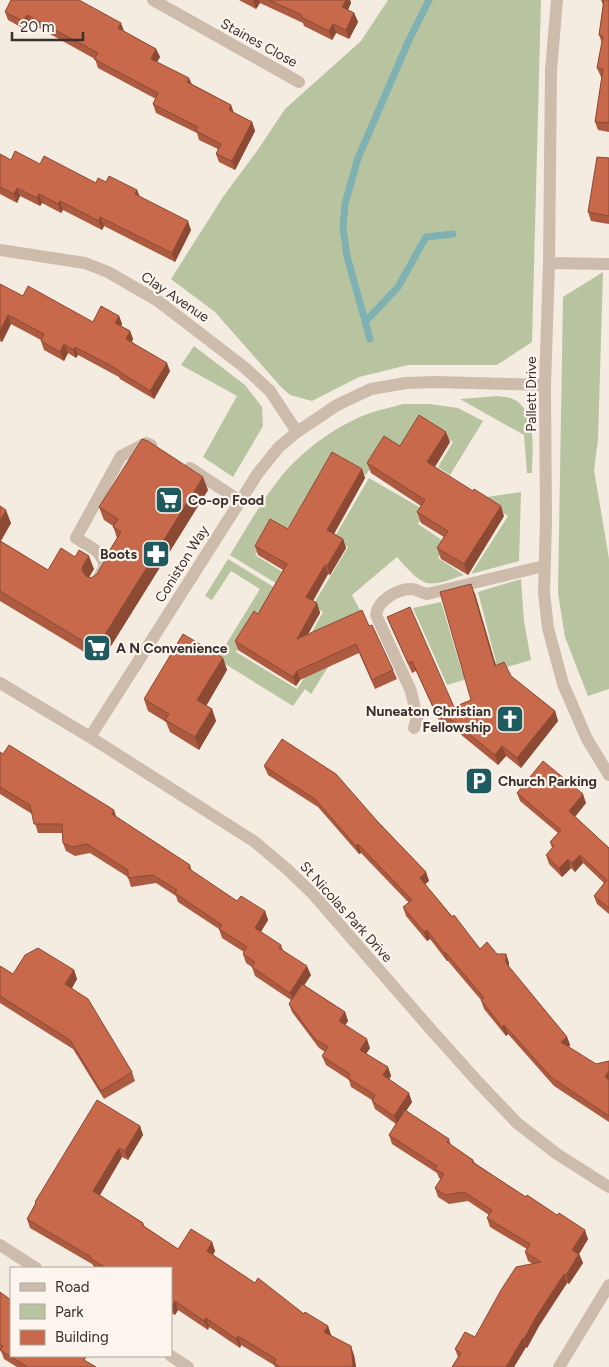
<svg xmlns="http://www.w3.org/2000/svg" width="609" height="1367" viewBox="0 0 609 1367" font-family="Figtree,sans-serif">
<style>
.green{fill:#b8c4a0}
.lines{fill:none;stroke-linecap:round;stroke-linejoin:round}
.stream{stroke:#7fb0b2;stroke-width:7}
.minor{stroke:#cdbbac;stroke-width:12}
.wall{fill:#ac5a40}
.shaded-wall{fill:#8c4a34}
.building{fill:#c8694b;stroke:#8c4a34}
.labels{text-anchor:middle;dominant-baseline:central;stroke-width:4.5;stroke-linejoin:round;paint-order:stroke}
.street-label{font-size:14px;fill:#3b302b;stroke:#fbf5ee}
.poi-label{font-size:14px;font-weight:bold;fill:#3b302b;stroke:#fbf5ee;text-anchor:start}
</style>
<rect width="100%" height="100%" fill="#f4ebe1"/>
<!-- green -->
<path class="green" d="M388 0H541L532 342 497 365H408L359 377 312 401 290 395 281 387 215 312 171 279 223 197 257 151 285 109 361 41Z
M603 272 598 440 594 470 609 559V689L588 696 565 637 558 593 563 297Z
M194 346 245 385 262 407 263 426 233 477 203 457 237 396 181 365Z
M498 396C503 397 509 397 513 399 538 411 532 450 532 473H527L524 435 460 399Z
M403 404H429L458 408 483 421 450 475 438 467 453 442 422 423 404 452 387 443 366 475 335 458 304 543 273 526 255 555 286 574 279 585 230 555C246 529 261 502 280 478 302 450 340 423 373 412 383 409 393 407 403 404Z
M369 478 426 511 418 524 448 544 438 558 464 575C453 578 436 587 424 582 415 578 404 565 397 557L352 595 363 616 304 646 323 612 313 605 348 547 334 538Z
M521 492 519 561 471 574 508 516 480 498Z
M228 559 277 589 256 617 236 652 297 689 316 660 328 667 311 694 305 689 293 706 217 659 260 589 231 571 212 600 205 596Z
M521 579 524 621 531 660 447 685 413 608 441 602 462 672 496 662 478 592Z"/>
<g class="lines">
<!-- stream -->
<path class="stream" d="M366 321 398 287 426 237 453 234
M370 339 347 256 343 228 345 204 358 158 409 40 429 0"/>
<!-- minor -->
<path class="minor" d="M153 0 299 82
M557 0 551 70 549 263 545 385 546 520 544 593 548 628 563 684 587 739 609 775
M0 250 85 263 108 272 158 301 244 367 270 391 297 432
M549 263 609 264
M190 468 240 501
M99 577 105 566C100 549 90 547 76 538L121 456 146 443 151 445
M0 683 90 737 255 842 287 869 313 894 434 1033 478 1082 517 1123 557 1154 609 1187
M414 728 417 718 411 691 376 615C377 601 397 589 411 589 416 589 422 593 427 594L544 566
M90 737 258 473 279 447 297 432 337 405 371 389 406 383 436 382 545 385
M0 1245 36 1268
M171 1356 188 1367
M559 1367 609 1285"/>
</g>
<!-- wall -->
<path class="wall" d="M11 0 124 31 156 49 160 57 157 62 192 84 231 105 234 113 252 122 255 131 235 170 219 162 216 154 218 149 199 140 197 133 156 113 153 104 156 99 98 68 95 59 30 23 26 30 8 20 5 12Z
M239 0H350L351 3 348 10 354 13 358 22 349 39 336 33 332 40 304 26 303 23 260 3 256 9Z
M601 0H609V132L598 130 595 122 602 77H601L597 68 602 43 599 35 603 5Z
M0 154 11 160 40 164 96 183 106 182 137 190 140 197 191 230 175 262 104 226 102 230 63 210 61 213 42 203 40 206 20 196 17 203 0 194Z
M609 158V224L591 221 588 212Z
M0 285 23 296 93 322 119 316 122 324 121 326 130 331 133 339 132 342 170 371 154 399 120 379 119 377 78 355 76 358 68 353 64 361 44 350 41 341V340L11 324 2 342 0 341Z
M450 442 435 467 504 516 468 575 441 559 437 548 444 537 421 523 417 512 421 506 371 473 367 463 400 446Z
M362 469 365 478 334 534 343 539 346 548 330 575 328 574 313 601 317 603 320 613 308 634 369 626 393 670 397 679 375 689 359 653 300 680 296 686 238 650 235 641 258 614 283 570 258 555 255 546 288 529Z
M208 490 101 662 0 601V506L11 523 1 541 48 570 94 569 89 577 91 578 97 574 117 538 113 526 104 520 99 507Z
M475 594 496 666 511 676 555 711 558 721 521 768 506 756 498 765 443 720 439 721 416 671 412 673 391 627 387 617 454 707 471 700Z
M223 658 227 670 206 706 212 709 216 721 199 750 170 732 166 722 148 711 144 699Z
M0 752 117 817 190 865 192 871 237 901 265 911 268 920 261 932 281 945 283 950 311 975 304 985 345 1012 348 1021 345 1025 370 1048 366 1054 388 1067 391 1076 389 1079 412 1102 406 1111 449 1139 451 1145 473 1160 475 1163 588 1239 579 1254 583 1263 569 1284 567 1283 539 1326 527 1348 526 1347 514 1367H452L458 1357 455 1349 475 1337 533 1264 528 1261 525 1252 527 1249 490 1227 487 1218 489 1215 468 1201 449 1204 438 1197 435 1188 441 1179 439 1178 437 1173 392 1144 389 1135 396 1124 375 1109 372 1101V1100L351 1087 349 1080 326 1065 322 1056 325 1052 319 1048 292 1012 289 1004 291 1000 255 976 252 967 246 963 243 954 244 952 222 938 219 929 178 902 176 896 156 883 131 887 128 877 90 853 75 856 66 851 63 843 62 833H38L32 814 0 794Z
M264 766 378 822 426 872 429 881 425 884 480 949 497 954H506L509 963V967L567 1037 570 1045 569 1047 596 1064 609 1061V1122L554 1086 508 1034 506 1036 484 1009 481 1000 448 961H447L430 939 427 941 406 916 403 907 409 903 361 853 359 854 318 807 268 775Z
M517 793 586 803 575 817 609 848V914L597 904 594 896 604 883 583 863 575 872 571 868 562 877 549 864 546 855 552 848 550 842 558 833 520 801Z
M0 966 13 974 74 970 77 979 72 988 132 1072 135 1081 104 1099 73 1049 0 1003Z
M140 1126 143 1135 128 1160 122 1157 100 1195 143 1223 145 1227 178 1249 212 1242 215 1251 213 1255 255 1283 304 1314 328 1326 331 1335 354 1355 356 1367H275L274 1365 241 1345 240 1348 209 1327 208 1330 178 1310 175 1315 171 1313V1268H95L94 1267 92 1264 30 1228 27 1219 35 1204V1202Z
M0 1292 11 1356 88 1362 96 1367H17L4 1359 1 1351H0Z"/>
<!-- shaded-wall -->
<path class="shaded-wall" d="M254 0H259L260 3 256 9 253 1Z
M346 0H350L351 3 345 16 342 7Z
M354 13 358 22 349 39 346 30Z
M27 15 30 23 26 30 23 21Z
M121 23 124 31 121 37 118 28Z
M333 24 336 33 332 40 329 31Z
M156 49 160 57 154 67 151 59Z
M189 78 193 87 187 82Z
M231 105 234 114 229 110Z
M252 122 255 131 235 170 232 161Z
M17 188 20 196 17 203 14 194Z
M137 190 140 199 135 194Z
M39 194 42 203 40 206 37 198Z
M60 201 63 210 61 213 58 204Z
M100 217 104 226 102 230 99 221Z
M188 221 191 230 175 262 172 253Z
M8 315 11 324 2 342 0 336V331Z
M119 316 122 324 119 332 115 323Z
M130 331 133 339 129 347 126 339Z
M64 344 68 353 64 361 60 352Z
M75 347 78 355 76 358 73 350Z
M167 363 170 371 154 399 150 391Z
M446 432 450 442 431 473 427 462Z
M362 469 365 478 331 539 327 530Z
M203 477 208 490 101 662 96 649Z
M501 506 504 516 468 575 464 564Z
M6 510 11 523 0 542V521Z
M343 539 346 548 330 575 327 566Z
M89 556 94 569 88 579 87 583 82 570 83 565Z
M325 565 328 574 310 606 306 597Z
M471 584 475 594 499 676 495 666Z
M317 603 320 613 300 648 297 639Z
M223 658 227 670 202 713 197 700Z
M297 671 300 680 296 686 293 677Z
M212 709 216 721 199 750 195 737Z
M555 711 558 721 521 768 517 758Z
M502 746 506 756 498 765 495 755Z
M583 794 586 803 572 820 569 811Z
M114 810 117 819 112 814Z
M358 844 361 853 359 854 356 846Z
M580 855 583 863 575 872 572 863Z
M568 859 571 868 562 877 559 868Z
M426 872 429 881 423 886 420 878Z
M265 911 268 920 258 936 255 928Z
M427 930 430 939 427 941 424 932Z
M445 952 448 961H447L444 953Z
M506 954 509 963V971L506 963Z
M307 966 311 975 294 1001 290 993Z
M74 970 77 979 69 993 65 984Z
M345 1012 348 1021 342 1030 339 1021Z
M504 1025 508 1034 506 1036 502 1027Z
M567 1037 570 1045 564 1051 561 1042Z
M367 1039 370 1048 363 1058 360 1050Z
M388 1067 391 1076 386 1084 383 1075Z
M609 1071V1085L605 1077Z
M409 1093 412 1102 397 1125 394 1116Z
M140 1126 143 1135 128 1160 125 1151Z
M119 1148 122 1157 97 1200 93 1191Z
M585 1230 588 1239 576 1259 572 1250Z
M212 1242 215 1251 210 1260 207 1251Z
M579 1254 583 1263 569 1284 566 1275Z
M564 1274 567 1283 539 1326 527 1348 524 1339 536 1317Z
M175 1301 178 1310 175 1315 172 1306Z
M206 1318 209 1327 208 1330 204 1321Z
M328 1326 331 1335 327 1341 324 1332Z
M238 1336 241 1345 240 1348 236 1339Z
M523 1338 526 1347 514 1367H506Z
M351 1346 354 1355 356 1367H352Z"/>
<!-- building -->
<path class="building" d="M11 0H79L121 23 118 28 156 49 151 59 189 78 187 82 231 105 229 110 252 122 232 161 216 154 221 144 196 131 198 127 153 104 158 93 94 59 98 53 27 15 23 21 5 12Z
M269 0H346L342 7 354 13 346 30 333 24 329 31 301 17 302 15Z
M604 0H609V123L595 122 603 69 597 68 603 36 599 35Z
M15 151 40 164 44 156 96 183 98 178 106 182 109 176 137 190 135 194 188 221 172 253 100 217 99 221 60 201 58 204 39 194 37 198 17 188 14 194 0 187V154L11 160Z
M597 157 609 158V216L588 212Z
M0 284 23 296 28 286 93 322 101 306 119 316 115 323 130 331 126 339 167 363 150 391 117 370V369L75 347 73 350 64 344 60 352 41 341 44 334 8 315 0 331Z
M419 415 446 432 427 462 473 491 474 489 501 506 464 564 437 548 448 531 417 512 425 500 367 463 384 436 400 446Z
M142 439 148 441 203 477 96 649 0 591V541L48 570 61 548 75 557 79 550 89 556 83 565 82 570 86 576 91 578 97 574 107 557 108 553 121 532 113 527 118 519 99 507Z
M332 452 362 469 327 530 343 539 327 566 325 565 306 597 317 603 297 639 362 610 369 626 372 625 393 670 372 680 356 644 297 671 293 677 235 641 254 611 258 614 287 564 255 546 270 519 288 529Z
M0 506 6 510 0 521Z
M471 584 495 666 504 662 511 676 555 711 517 758 502 746 495 755 439 710 435 711 412 661 408 663 387 617 410 607 454 707 471 700 440 592Z
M183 634 223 658 197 700 212 709 195 737 165 720 169 714 144 699Z
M282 739 336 774 378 822 426 872 420 878 452 917 454 915 480 949 487 942 497 954H506V963L567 1037 561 1042 596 1064 609 1061V1071L605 1077 609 1080V1116L551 1077 504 1025 502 1027 481 1000 484 998 445 952 444 953 427 930 424 932 403 907 412 900 358 844 356 846 315 799 264 766Z
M9 745 114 810 112 814 190 865 188 868 237 901 241 896 265 911 255 928 281 945 279 948 307 966 290 993 252 967 255 962 243 954 247 947 219 929 222 925 175 893 177 890 153 875 128 878V870L87 844 72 847 63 843 62 824H34L30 805 0 787V752L3 754Z
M543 761 583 794 569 811 609 848V908L594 896 607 880 580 855 572 863 568 859 559 868 546 855 554 846 550 842 561 830 517 793Z
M38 948 74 970 65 984 88 999 132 1072 101 1091 70 1040 0 996V966L13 974 25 955Z
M302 984 345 1012 339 1021 367 1039 360 1050 388 1067 383 1075 409 1093 394 1116 372 1101 375 1095 348 1078 350 1074 322 1056 328 1047 315 1039 289 1004Z
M97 1100 140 1126 125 1151 119 1148 93 1191 143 1223 142 1225 178 1249 191 1229 212 1242 207 1251 255 1283 258 1278 304 1314 305 1312 328 1326 324 1332 351 1346 353 1365 352 1367H280L274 1363 276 1359 238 1336 236 1339 206 1318 204 1321 175 1301 172 1306H171V1268H106L90 1258 91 1257 27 1219 36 1203 35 1202Z
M405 1110 449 1139 447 1142 473 1160 472 1162 526 1197 527 1195 557 1215 559 1213 585 1230 572 1250 579 1254 566 1275 564 1274 536 1317 524 1339 523 1338 506 1367H452L461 1353 455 1349 465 1332 475 1337 501 1290 516 1267 541 1262 525 1252 530 1244 487 1218 492 1210 464 1192 445 1195 435 1188 444 1174 435 1169 437 1166 389 1135Z
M0 1292 11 1300V1356H84L86 1357 84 1360 96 1367H28L0 1350 3 1346 0 1344Z"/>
<!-- icons -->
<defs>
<g id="supermarket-square" transform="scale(1.4375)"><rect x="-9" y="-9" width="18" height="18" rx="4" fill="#1f5a5e" stroke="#fbf5ee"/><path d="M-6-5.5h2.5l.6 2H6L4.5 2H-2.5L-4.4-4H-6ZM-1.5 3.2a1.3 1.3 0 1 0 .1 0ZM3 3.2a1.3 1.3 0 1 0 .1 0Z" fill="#fff"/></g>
<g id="pharmacy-square" transform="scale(1.4375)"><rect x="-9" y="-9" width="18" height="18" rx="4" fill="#1f5a5e" stroke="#fbf5ee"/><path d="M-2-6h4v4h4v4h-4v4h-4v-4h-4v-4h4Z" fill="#fff"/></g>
<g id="church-square" transform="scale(1.4375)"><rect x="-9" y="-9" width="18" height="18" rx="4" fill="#1f5a5e" stroke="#fbf5ee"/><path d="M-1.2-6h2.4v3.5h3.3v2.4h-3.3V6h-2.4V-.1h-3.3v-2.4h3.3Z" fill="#fff"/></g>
<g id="parking-square" transform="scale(1.4375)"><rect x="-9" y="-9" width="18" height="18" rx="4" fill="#1f5a5e" stroke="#fbf5ee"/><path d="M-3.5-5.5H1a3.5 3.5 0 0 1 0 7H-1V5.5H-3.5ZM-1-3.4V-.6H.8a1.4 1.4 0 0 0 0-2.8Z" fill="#fff"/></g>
</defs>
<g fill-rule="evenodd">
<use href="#supermarket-square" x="169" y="500"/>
<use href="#pharmacy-square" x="156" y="554"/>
<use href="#supermarket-square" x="97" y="648"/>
<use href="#church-square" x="510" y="719"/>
<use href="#parking-square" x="479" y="781"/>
</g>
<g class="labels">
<!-- street labels -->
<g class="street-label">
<text transform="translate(259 43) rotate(29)">Staines Close</text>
<text transform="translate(175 297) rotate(34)">Clay Avenue</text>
<text transform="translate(531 394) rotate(-90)">Pallett Drive</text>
<text transform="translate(182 564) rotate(-58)">Coniston Way</text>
<text transform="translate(346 912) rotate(48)">St Nicolas Park Drive</text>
</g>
<!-- poi labels -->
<g class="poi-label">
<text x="188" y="500">Co-op Food</text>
<text x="137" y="554" text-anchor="end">Boots</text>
<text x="116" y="648">A N Convenience</text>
<text x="491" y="711" text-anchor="end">Nuneaton Christian<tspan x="491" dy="16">Fellowship</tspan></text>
<text x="498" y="781">Church Parking</text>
</g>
</g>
<!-- legend -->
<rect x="10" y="1267" width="162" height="90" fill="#fbf5ee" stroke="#aea6a0"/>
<rect x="20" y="1283" width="25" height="8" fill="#cdbbac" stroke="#aea6a0"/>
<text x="55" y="1292" font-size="15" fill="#3b302b">Road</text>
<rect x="20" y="1304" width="25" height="15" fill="#b8c4a0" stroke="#aea6a0"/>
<text x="55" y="1317" font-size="15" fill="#3b302b">Park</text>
<rect x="20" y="1330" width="25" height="15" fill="#c8694b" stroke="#aea6a0"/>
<text x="55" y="1342" font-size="15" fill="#3b302b">Building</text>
<!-- scale -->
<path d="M12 32v8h71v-8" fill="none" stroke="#3b302b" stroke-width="2.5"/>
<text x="20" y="32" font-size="15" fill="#3b302b" stroke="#fbf5ee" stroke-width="4" paint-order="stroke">20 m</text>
</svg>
